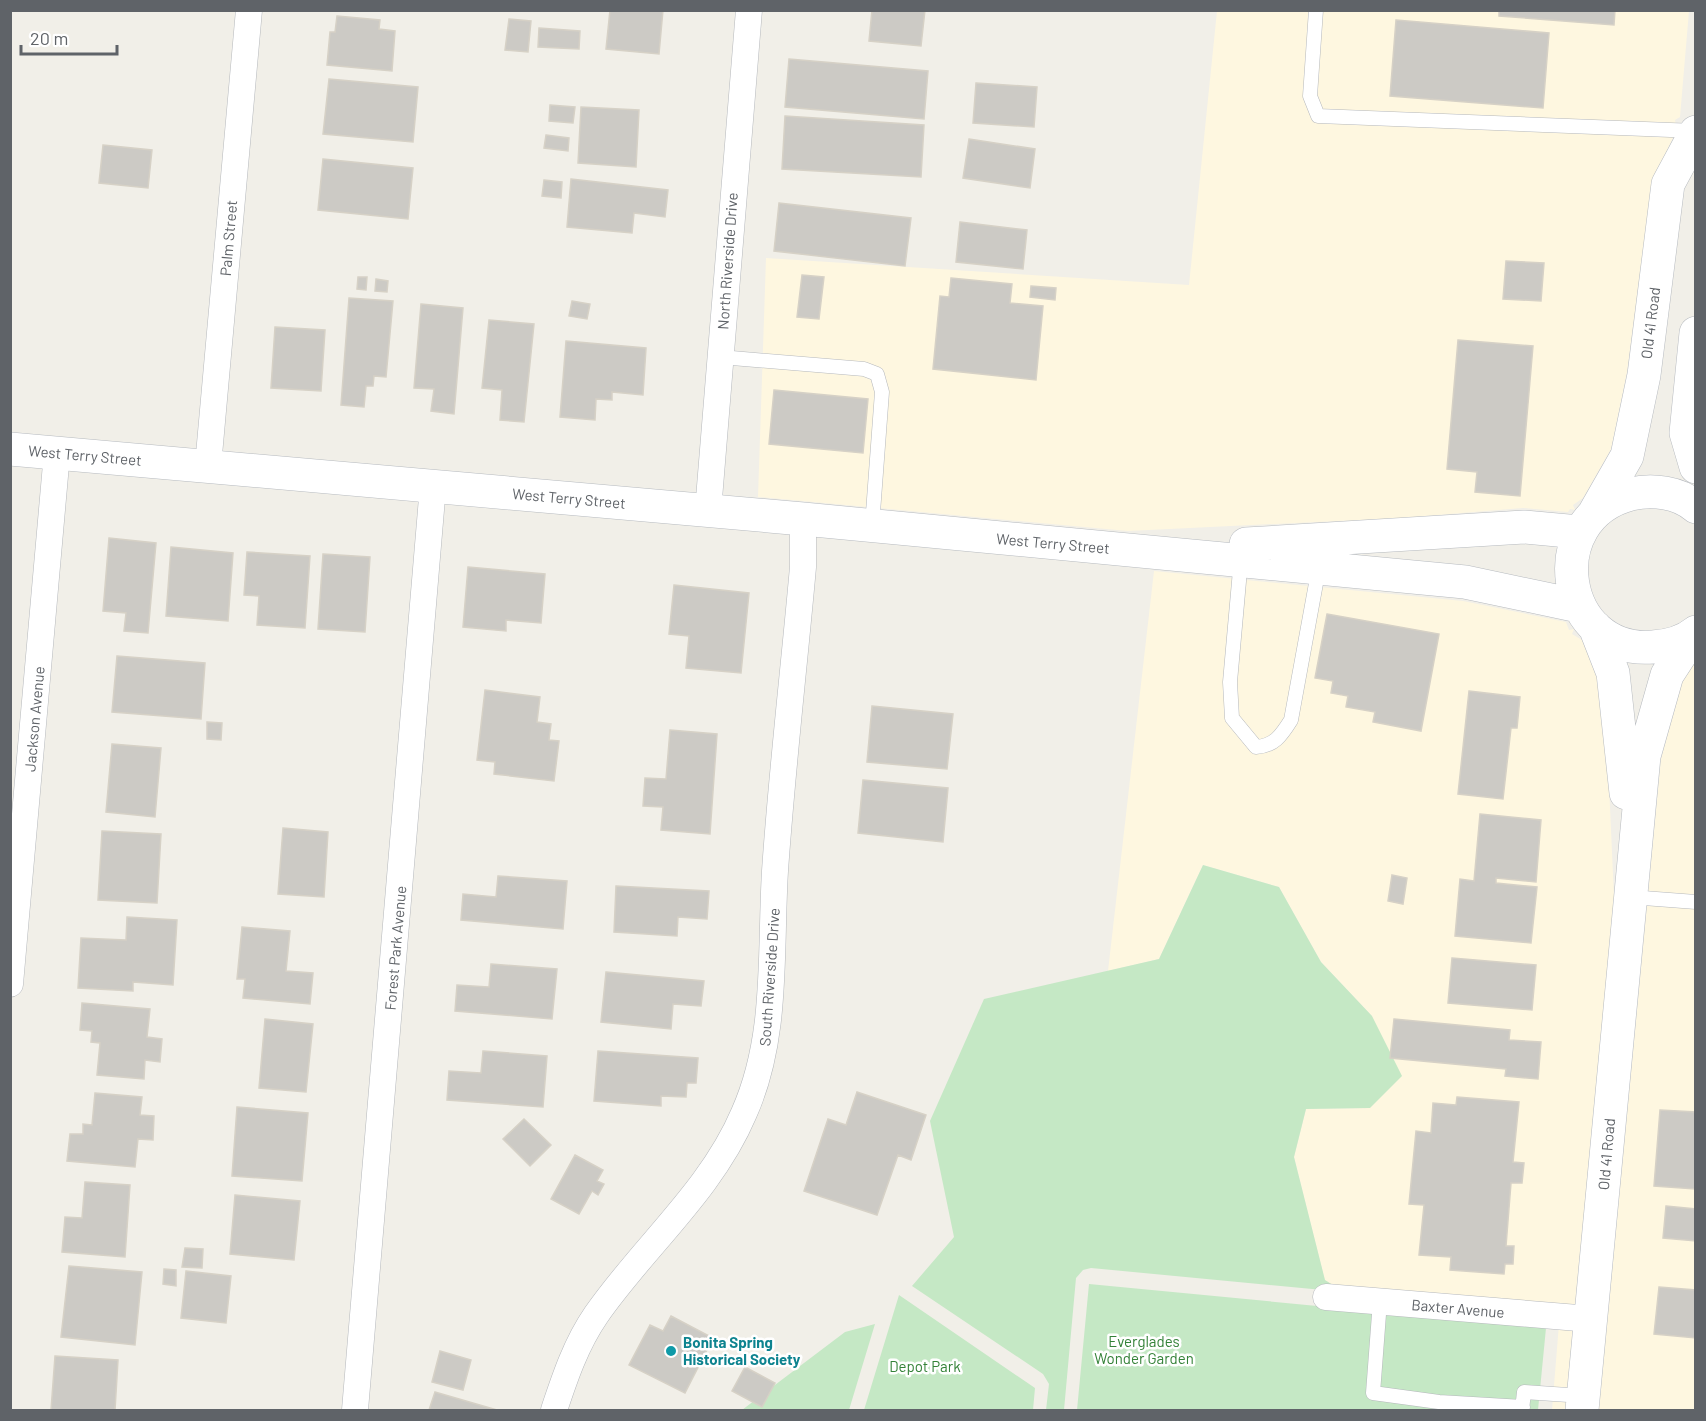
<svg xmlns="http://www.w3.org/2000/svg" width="1706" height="1421" viewBox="0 0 1706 1421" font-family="Barlow,sans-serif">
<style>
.commercial{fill:#fef7e0}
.green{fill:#c5e8c5}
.building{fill:#cccac5;stroke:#d6d1c6;stroke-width:1.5}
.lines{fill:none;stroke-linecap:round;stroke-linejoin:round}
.lane-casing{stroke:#b5b8bc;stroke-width:15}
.street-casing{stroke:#b5b8bc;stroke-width:27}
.secondary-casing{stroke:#b6babf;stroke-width:34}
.lane{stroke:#fff;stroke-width:14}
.street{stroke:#fff;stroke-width:26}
.secondary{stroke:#fff;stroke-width:33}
.culture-dot{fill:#0f9aa8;stroke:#fff;stroke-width:2}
.labels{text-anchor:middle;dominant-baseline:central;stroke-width:5;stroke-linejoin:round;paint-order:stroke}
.street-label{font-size:15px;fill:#5f6368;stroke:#fff}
.park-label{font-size:15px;fill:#348238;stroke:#fff}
.culture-label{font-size:15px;font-weight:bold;fill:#0d838f;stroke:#fff;text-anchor:start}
</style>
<rect width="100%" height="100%" fill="#f1efe8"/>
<!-- commercial -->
<path class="commercial" d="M1217 11H1689L1680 117 1675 120 1677 129 1652 182 1627 372 1611 449 1583 498 1573 505 1575 510 1570 509 1568 512 1523 508 1400 518 1128 531 758 497 766 258 1189 285Z
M1154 571 1463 601 1566 622 1569 630 1574 629 1572 634 1582 640 1597 678 1609 785 1614 897 1565 1410H1552L1559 1324 1344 1292 1325 1281 1294 1157 1306 1109 1370 1108 1372 1016 1321 962 1279 887 1203 865 1159 959 1108 971Z
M1695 662V1410H1599L1661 759 1682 683Z"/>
<!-- green -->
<path class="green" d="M1203 865 1279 887 1321 962 1372 1016 1402 1076 1370 1108 1306 1109 1294 1157 1325 1280 1344 1292 1091 1268 1083 1270 1076 1278 1064 1410H1046L1049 1384 1043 1374 912 1286 954 1237 930 1121 984 999 1159 959Z
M1089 1284 1546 1328 1538 1410H1077Z
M899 1295 1035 1388 1033 1410H864Z
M875 1324 849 1410H742L845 1332Z"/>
<!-- building -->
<path class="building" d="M610 10H663L659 54 606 49Z
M872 10H925L921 46 869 41Z
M1499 10H1615L1614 25 1499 16Z
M337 16 380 20 379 29 395 31 392 71 327 65 330 32H335Z
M509 19 531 21 528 52 505 50Z
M1396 20 1549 33 1543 108 1390 96Z
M539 28 580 31 579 49 538 47Z
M789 59 928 71 924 119 785 107Z
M329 79 418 87 413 142 323 134Z
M976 83 1037 87 1034 127 973 123Z
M550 105 575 107 573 123 549 121Z
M581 107 639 110 636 167 578 163Z
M785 116 924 125 921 177 782 169Z
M546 135 569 138 568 151 544 148Z
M969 139 1035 149 1030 188 963 178Z
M103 145 152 150 148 188 99 183Z
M323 159 413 168 408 219 318 210Z
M571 179 668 190 665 217 634 213 632 233 567 227Z
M544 180 562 182 561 198 542 196Z
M779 203 911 218 905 266 774 251Z
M960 222 1027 230 1023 269 956 262Z
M1506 261 1544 263 1541 301 1503 299Z
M802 275 824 277 819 319 797 317Z
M358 277H367L366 290 357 289Z
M951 278 1012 284 1010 303 1043 306 1036 380 933 369 940 296 949 297Z
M376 279 388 281 387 292 375 291Z
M1031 286 1056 288 1055 300 1030 297Z
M349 298 393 301 386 377 374 376 373 386H366L364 407 341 405Z
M572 301 590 304 587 319 569 316Z
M421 304 463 308 454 414 431 411 434 389 414 388Z
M489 320 534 324 524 422 500 420 502 390 482 388Z
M275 327 325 330 321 391 271 388Z
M1458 340 1533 346 1520 496 1475 492 1477 472 1447 469Z
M566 341 646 348 643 395 612 392V400L596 399 595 420 560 417Z
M774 390 868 399 863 453 769 444Z
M109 538 156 543 148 633 124 631 126 613 103 611Z
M171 547 233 553 228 621 166 616Z
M247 552 310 556 305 628 257 625 259 596 244 595Z
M323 554 370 557 365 632 318 629Z
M468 567 545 574 541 623 506 620V631L463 627Z
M674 585 749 593 741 673 686 668 689 636 669 634Z
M1327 614 1439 634 1421 731 1373 722 1375 712 1346 707 1348 696 1331 693 1333 681 1315 678Z
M117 656 205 663 201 719 112 712Z
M485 690 540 697 537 722 551 724 549 740 559 741 554 781 494 774 495 762 477 760Z
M1469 691 1520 697 1517 728H1511L1503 799 1458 794Z
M872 706 953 714 947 769 867 762Z
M207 722 222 723 221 740 207 739Z
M670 730 717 734 710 834 661 830 663 807 643 806 645 778 666 779Z
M112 744 161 748 155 817 106 812Z
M863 780 948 788 943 842 858 833Z
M1480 814 1541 820 1536 882 1496 878V883L1537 887 1531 943 1455 936 1460 879 1474 881Z
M283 828 328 832 324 897 278 894Z
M102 831 161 834 157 903 98 900Z
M1392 875 1407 878 1403 904 1388 901Z
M498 876 567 881 563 929 461 920 463 894 496 897Z
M616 886 709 891 707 919 678 917 677 936 614 932Z
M127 917 177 920 173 985 133 982V991L78 988 81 938 126 940Z
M242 927 290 931 286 971 313 973 310 1004 243 998 245 979H237Z
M1452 958 1536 965 1532 1010 1448 1003Z
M491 964 557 969 552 1019 455 1011 457 985 489 987Z
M606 972 704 981 701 1006 673 1004 671 1029 601 1022Z
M82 1003 150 1009 147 1037 162 1039 160 1062 145 1060 144 1079 97 1075 100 1043 91 1042 92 1031 80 1030Z
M265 1019 313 1024 306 1092 259 1088Z
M1394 1019 1510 1030 1509 1040 1541 1042 1538 1079 1505 1076 1506 1069 1390 1058Z
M483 1051 547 1056 543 1107 447 1100 449 1071 481 1073Z
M598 1051 698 1058 696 1083H687L686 1097 661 1096V1106L594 1101Z
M857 1092 926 1115 911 1160 898 1155 877 1215 804 1191 828 1119 846 1125Z
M95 1093 142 1097 140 1115 154 1116 153 1140 138 1139 135 1167 67 1161 70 1134H83V1124L92 1125Z
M1457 1097 1519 1102 1513 1162 1524 1163 1522 1183H1511L1506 1246H1514L1513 1264H1505L1504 1274 1450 1270 1451 1257 1419 1255 1424 1205 1409 1204 1416 1131 1431 1133 1433 1103 1456 1105Z
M237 1107 308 1113 302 1181 232 1176Z
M1660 1110 1696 1112 1695 1189 1654 1186Z
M524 1119 551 1145 530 1166 503 1139Z
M575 1155 603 1170 597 1181 604 1184 598 1195 592 1191 579 1214 551 1199Z
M85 1182 130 1185 125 1257 62 1252 65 1217 82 1218Z
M235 1195 300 1201 294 1260 230 1254Z
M1666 1206 1696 1209V1241L1663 1238Z
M185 1248 203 1249 202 1268 182 1267Z
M69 1266 142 1272 135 1345 61 1337Z
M164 1269 176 1270V1286L163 1284Z
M186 1271 231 1276 226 1323 181 1318Z
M1659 1287 1696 1290V1338L1654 1334Z
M671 1316 713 1338 685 1393 629 1365 650 1325 663 1331Z
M440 1351 471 1360 463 1390 432 1382Z
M55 1356 118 1360 115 1410H51Z
M745 1367 775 1383 762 1407 732 1391Z
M435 1392 497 1410H429Z"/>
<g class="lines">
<!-- lane casing -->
<g class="lane-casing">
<path id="lane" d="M1316 10 1310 96 1318 116 1696 131
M720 357 864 369 877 374 882 392 872 526
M1241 559 1230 682 1232 718 1256 747C1274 746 1281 736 1291 720L1319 567
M1630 897 1696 902
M1380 1301 1373 1393 1439 1402 1523 1407
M1522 1410 1524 1392 1583 1396"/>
</g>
<!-- street casing -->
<g class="street-casing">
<path id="street" d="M208 466 249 10
M708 511 749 10
M10 984 57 453
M1326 1297 1590 1319
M355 1410 433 486
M554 1410C565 1377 576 1344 596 1315 643 1247 711 1191 744 1113 778 1037 770 953 775 871 782 769 794 668 803 567V519"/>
</g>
<!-- secondary casing -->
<g class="secondary-casing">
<path id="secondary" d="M1696 333 1686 433 1696 467
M10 449 803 519 1465 582 1579 606
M1696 507C1679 492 1652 489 1631 494 1538 518 1561 655 1653 647 1668 646 1684 642 1696 632
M1595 512 1627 456 1644 375 1668 184 1696 132
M1246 544 1524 527 1579 532
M1595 627 1613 673 1626 793
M1582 1410 1644 756 1667 675 1693 635"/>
</g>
<!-- lane -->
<use href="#lane" class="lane"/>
<!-- street -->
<use href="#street" class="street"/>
<!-- secondary -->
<use href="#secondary" class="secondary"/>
</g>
<!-- markers -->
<circle class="culture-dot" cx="671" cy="1351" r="6"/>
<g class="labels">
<!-- street labels -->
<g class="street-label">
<text transform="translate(228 238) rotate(-85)">Palm Street</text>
<text transform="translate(727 261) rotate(-86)">North Riverside Drive</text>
<text transform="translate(1650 323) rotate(-83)">Old 41 Road</text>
<text transform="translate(85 455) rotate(5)">West Terry Street</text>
<text transform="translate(569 498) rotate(5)">West Terry Street</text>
<text transform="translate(1053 543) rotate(5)">West Terry Street</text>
<text transform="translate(34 719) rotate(-85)">Jackson Avenue</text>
<text transform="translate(395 948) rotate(-85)">Forest Park Avenue</text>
<text transform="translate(769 977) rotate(-86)">South Riverside Drive</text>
<text transform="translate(1606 1154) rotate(-85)">Old 41 Road</text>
<text transform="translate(1458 1308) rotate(5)">Baxter Avenue</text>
</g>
<!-- park labels -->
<g class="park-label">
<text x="1144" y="1341">Everglades<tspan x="1144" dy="17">Wonder Garden</tspan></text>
<text x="925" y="1366">Depot Park</text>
</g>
<!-- culture labels -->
<g class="culture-label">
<text x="683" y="1342">Bonita Spring<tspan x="683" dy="17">Historical Society</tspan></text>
</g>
</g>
<!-- border -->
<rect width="1706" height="1421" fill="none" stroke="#5f6368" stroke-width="24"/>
<!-- scale -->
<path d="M21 45v9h96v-9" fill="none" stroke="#5f6368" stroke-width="3"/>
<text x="30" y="45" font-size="18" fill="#5f6368" stroke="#ffffff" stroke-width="4.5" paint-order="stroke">20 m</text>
</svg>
